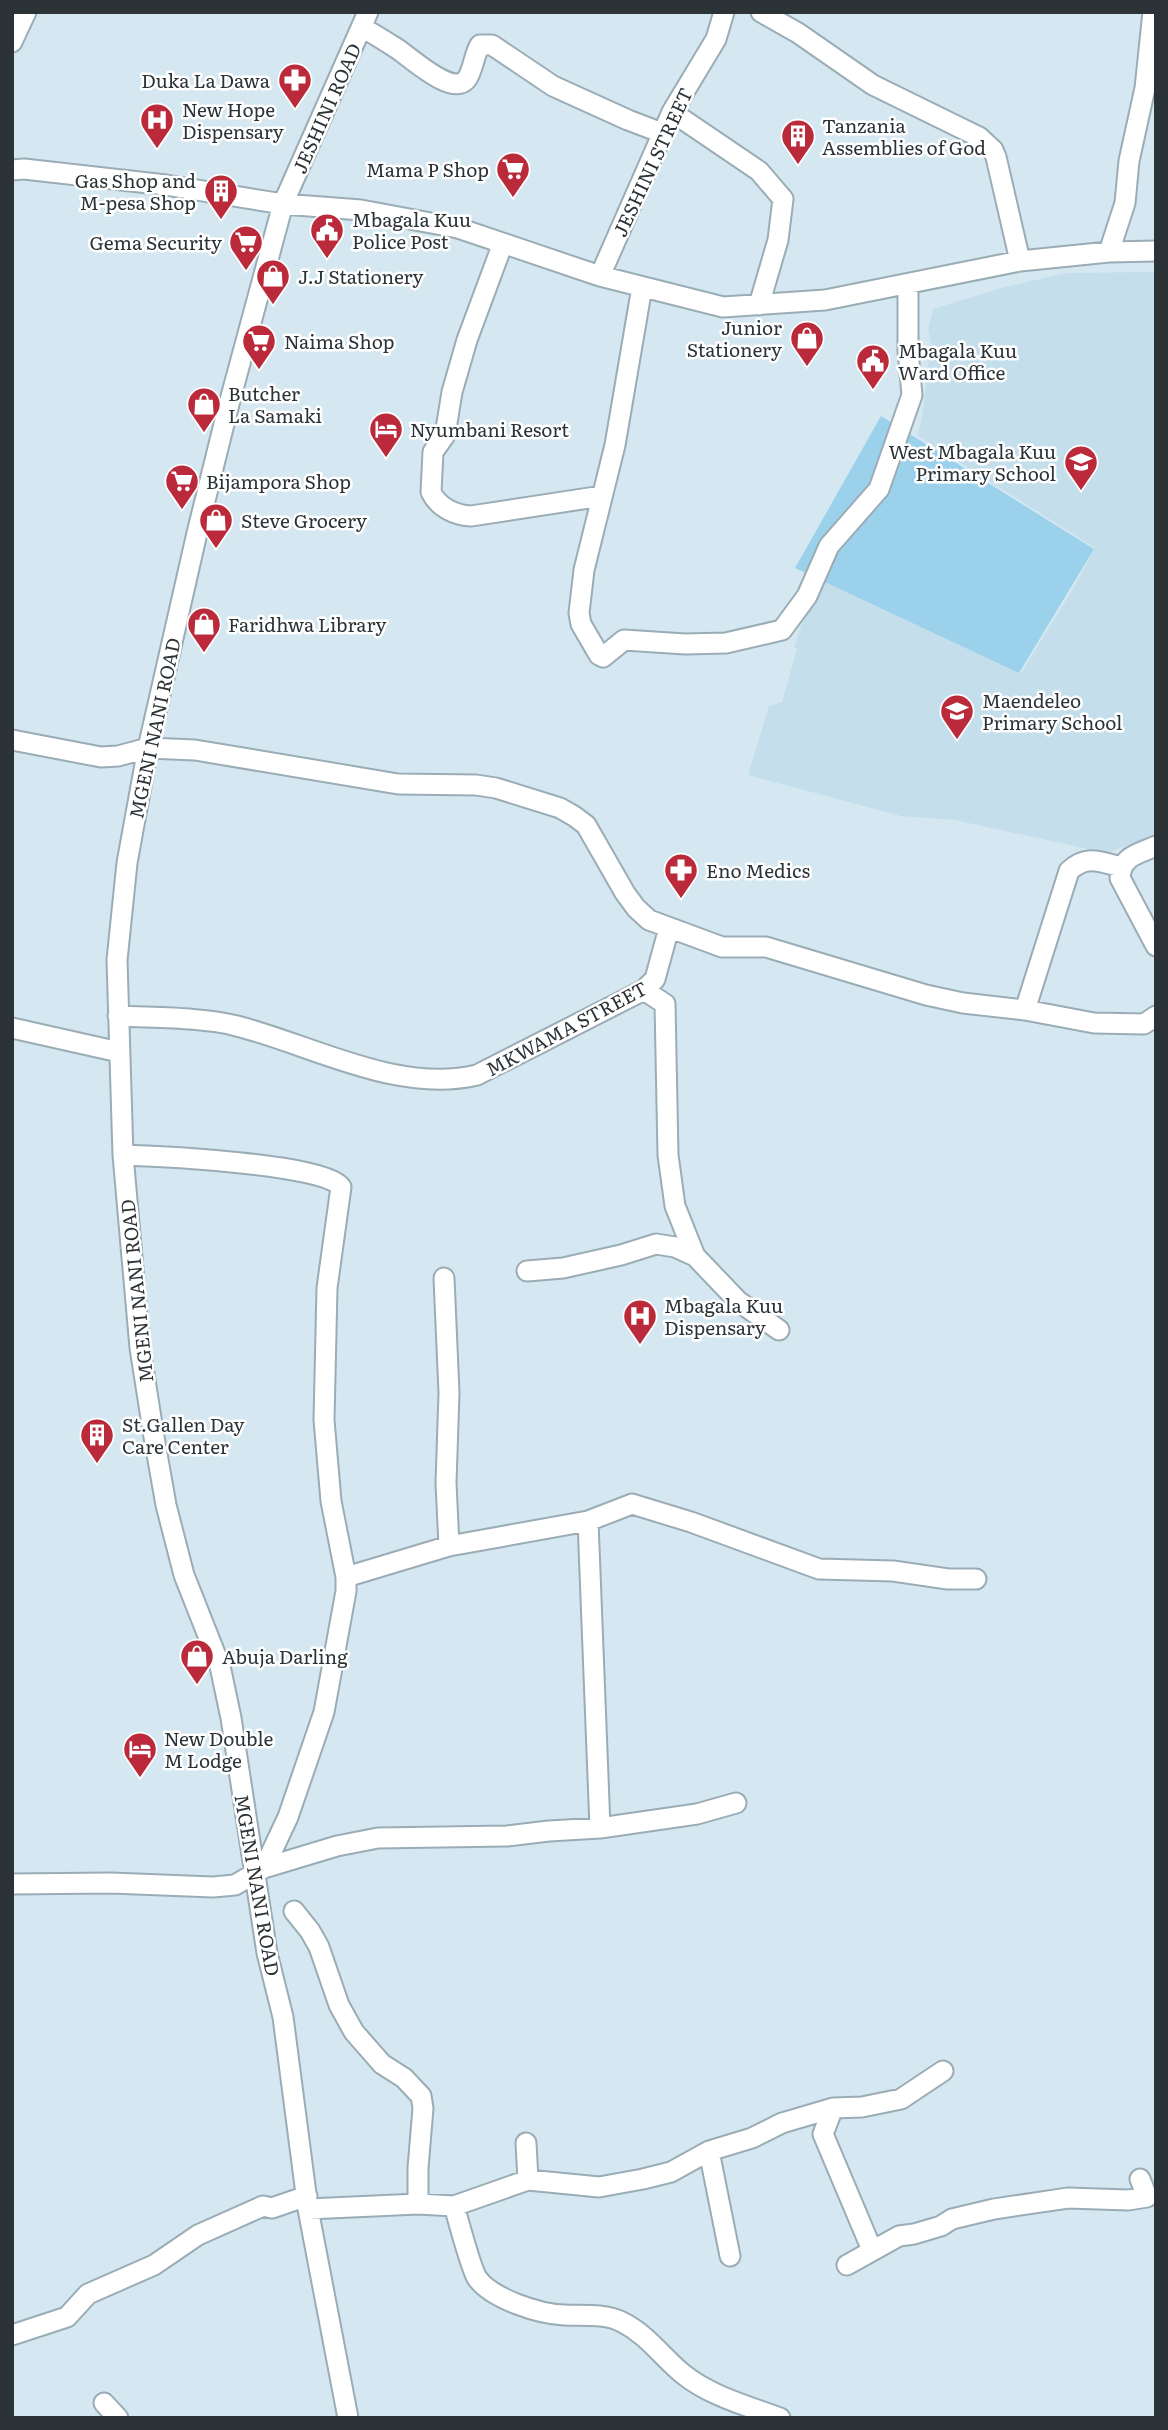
<svg xmlns="http://www.w3.org/2000/svg" width="1168" height="2430" viewBox="0 0 1168 2430" font-family="Literata,serif">
<style>
.built{fill:#c4deec}
.green{fill:#9cd1ec}
.lines{fill:none;stroke-linecap:round;stroke-linejoin:round}
.minor-casing{stroke:#9aacb5;stroke-width:23}
.minor{stroke:#fff;stroke-width:19}
.labels{text-anchor:middle;dominant-baseline:central;stroke-width:5;stroke-linejoin:round;paint-order:stroke}
.poi-label{font-size:19px;fill:#2c3337;stroke:#fff;text-anchor:start}
.street-label{font-size:19px;fill:#2c3337;stroke:#fff}
</style>
<rect width="100%" height="100%" fill="#d5e8f1"/>
<!-- built -->
<path class="built" d="M1156 272V834L1107 853 955 820 901 816 748 775 769 706 782 702 797 649 794 647 818 576 1021 673 1074 587 1095 548 918 436 923 410 931 344 928 329 933 309 1005 287 1067 273Z"/>
<!-- green -->
<path class="green" d="M881 416 1094 549 1019 673 795 568Z"/>
<g class="lines">
<!-- minor casing -->
<g class="minor-casing">
<path id="minor" d="M761 12 798 33 873 85 979 137 993 150 996 157 1020 261
M363 28C374 34 385 41 396 48 409 56 451 96 466 80 473 72 474 54 480 45H492L553 86 628 120 662 133
M12 42 26 12
M672 112 759 171 783 199 778 240 759 305
M12 170 24 169 166 185 283 204 361 210 458 228 600 276 723 307 825 300 1020 261 1109 252 1156 251
M503 243 467 340 452 392 445 435 433 452 431 492C438 507 454 515 471 516L602 496
M1109 252 1125 203 1129 161 1145 88 1153 12
M600 276 672 112 716 39 724 12
M642 287 615 445 584 570 579 613 581 624 599 655 603 657 624 640 685 644 726 643 782 630 807 596 829 546 879 489 912 395 908 351V284
M12 740 101 757 118 756 148 748 195 750 398 784 476 785 496 788 560 808 574 816 586 825 625 893 636 908 649 920 722 947H766L926 995 963 1003 1025 1010 1094 1023 1144 1024 1156 1016
M1156 846C1138 854 1121 856 1120 878L1156 946
M644 990 665 1004 668 1155 675 1206 695 1256
M1025 1010 1069 871C1087 854 1100 862 1121 867
M118 1016C155 1018 202 1017 237 1026 312 1045 398 1094 477 1075L644 990 655 979 669 928
M12 1028 119 1052
M123 1155C155 1156 327 1164 341 1187L327 1288 324 1420 331 1501 346 1577V1591L324 1712 288 1817 264 1868
M527 1271 563 1268 621 1255 656 1244 675 1247 695 1256 738 1301 779 1330
M444 1278 449 1393 446 1483 449 1546
M588 1521 600 1828
M346 1577 449 1546 588 1521 632 1504 691 1522 819 1569 893 1571 948 1579H976
M12 1884 111 1883 213 1887 235 1885 264 1868 337 1846 378 1838 507 1836 549 1831 600 1828 697 1814 736 1803
M294 1911 310 1931 319 1947 339 2005 354 2032 382 2064 404 2078 421 2096 423 2108 418 2168V2204
M833 2108 823 2134 872 2250
M526 2143 528 2180
M709 2151 730 2256
M454 2206C459 2222 470 2266 477 2278 492 2299 539 2314 564 2315 582 2316 605 2313 622 2322 648 2335 662 2357 683 2374 710 2396 748 2406 780 2418
M308 2209 418 2204 454 2206 528 2180 599 2187 643 2179 671 2172 709 2151 752 2138 782 2123 833 2108 862 2107 901 2099 943 2071
M847 2265 899 2236 914 2234 941 2226 952 2219 994 2209 1068 2198 1128 2200 1147 2197 1140 2179
M12 2335 67 2317 88 2294 154 2265 198 2235 263 2206 272 2208 307 2196
M104 2403 118 2418
M348 2418 308 2209 283 2017 267 1953 231 1718 220 1666 184 1575 166 1505 154 1437 140 1348 123 1155 117 960 127 863 148 748 197 533 229 404 283 204 368 12"/>
</g>
<!-- minor -->
<use href="#minor" class="minor"/>
</g>
<!-- icons -->
<defs>
<g id="pharmacy-pin" transform="scale(1.75)"><path d="M0 17L-7.5 6A9.5 9.5 0 1 1 7.5 6Z" fill="#bb2a3b" stroke="#fff"/><path d="M-2-6h4v4h4v4h-4v4h-4v-4h-4v-4h4Z" fill="#fff"/></g>
<g id="hospital-pin" transform="scale(1.75)"><path d="M0 17L-7.5 6A9.5 9.5 0 1 1 7.5 6Z" fill="#bb2a3b" stroke="#fff"/><path d="M-5-5h3v3.5h4V-5h3V5h-3V1.5h-4V5h-3Z" fill="#fff"/></g>
<g id="building-pin" transform="scale(1.75)"><path d="M0 17L-7.5 6A9.5 9.5 0 1 1 7.5 6Z" fill="#bb2a3b" stroke="#fff"/><path d="M-4-6H4V6H1V3H-1V6H-4ZM-2.5-4.3h1.7v1.8h-1.7ZM.8-4.3h1.7v1.8H.8ZM-2.5-1h1.7V.8h-1.7ZM.8-1h1.7V.8H.8Z" fill="#fff"/></g>
<g id="supermarket-pin" transform="scale(1.75)"><path d="M0 17L-7.5 6A9.5 9.5 0 1 1 7.5 6Z" fill="#bb2a3b" stroke="#fff"/><path d="M-6-5.5h2.5l.6 2H6L4.5 2H-2.5L-4.4-4H-6ZM-1.5 3.2a1.3 1.3 0 1 0 .1 0ZM3 3.2a1.3 1.3 0 1 0 .1 0Z" fill="#fff"/></g>
<g id="civic-pin" transform="scale(1.75)"><path d="M0 17L-7.5 6A9.5 9.5 0 1 1 7.5 6Z" fill="#bb2a3b" stroke="#fff"/><path d="M-.6-6.5H3V-4.5H.6V-3L4-1V1h2V6H-6V1h2V-1L-.6-3ZM-1.2 2.5V6h2.4V2.5Z" fill="#fff"/></g>
<g id="shop-pin" transform="scale(1.75)"><path d="M0 17L-7.5 6A9.5 9.5 0 1 1 7.5 6Z" fill="#bb2a3b" stroke="#fff"/><path d="M-5-2.5h2.3a2.7 3.5 0 0 1 5.4 0H5L5.5 6h-11ZM-1.5-2.5h3a1.5 2.3 0 0 0-3 0Z" fill="#fff"/></g>
<g id="hotel-pin" transform="scale(1.75)"><path d="M0 17L-7.5 6A9.5 9.5 0 1 1 7.5 6Z" fill="#bb2a3b" stroke="#fff"/><path d="M-6-4.5h1.5V1H6V5H4.5V3h-9V5H-6ZM-4 0a1.8 1.8 0 1 1 3.6 0ZM.5 0V-2.5h3Q6-2.5 6 0Z" fill="#fff"/></g>
<g id="school-pin" transform="scale(1.75)"><path d="M0 17L-7.5 6A9.5 9.5 0 1 1 7.5 6Z" fill="#bb2a3b" stroke="#fff"/><path d="M0-5L7-2L0 1L-7-2ZM-4 1L0 2.5L4 1V4Q0 6-4 4Z" fill="#fff"/></g>
</defs>
<g fill-rule="evenodd">
<use href="#pharmacy-pin" x="295" y="80"/>
<use href="#hospital-pin" x="157" y="120"/>
<use href="#building-pin" x="798" y="136"/>
<use href="#supermarket-pin" x="513" y="169"/>
<use href="#building-pin" x="221" y="191"/>
<use href="#civic-pin" x="327" y="230"/>
<use href="#supermarket-pin" x="246" y="242"/>
<use href="#shop-pin" x="273" y="276"/>
<use href="#shop-pin" x="807" y="338"/>
<use href="#supermarket-pin" x="259" y="341"/>
<use href="#civic-pin" x="873" y="361"/>
<use href="#shop-pin" x="204" y="404"/>
<use href="#hotel-pin" x="386" y="429"/>
<use href="#school-pin" x="1081" y="462"/>
<use href="#supermarket-pin" x="182" y="481"/>
<use href="#shop-pin" x="216" y="520"/>
<use href="#shop-pin" x="204" y="624"/>
<use href="#school-pin" x="957" y="711"/>
<use href="#pharmacy-pin" x="681" y="870"/>
<use href="#hospital-pin" x="640" y="1316"/>
<use href="#building-pin" x="97" y="1435"/>
<use href="#shop-pin" x="197" y="1656"/>
<use href="#hotel-pin" x="140" y="1749"/>
</g>
<g class="labels">
<!-- poi labels -->
<g class="poi-label">
<text x="270" y="80" text-anchor="end">Duka La Dawa</text>
<text x="182" y="109">New Hope<tspan x="182" dy="22">Dispensary</tspan></text>
<text x="822" y="125">Tanzania<tspan x="822" dy="22">Assemblies of God</tspan></text>
<text x="489" y="169" text-anchor="end">Mama P Shop</text>
<text x="196" y="180" text-anchor="end">Gas Shop and<tspan x="196" dy="22">M-pesa Shop</tspan></text>
<text x="352" y="219">Mbagala Kuu<tspan x="352" dy="22">Police Post</tspan></text>
<text x="222" y="242" text-anchor="end">Gema Security</text>
<text x="298" y="276">J.J Stationery</text>
<text x="782" y="327" text-anchor="end">Junior<tspan x="782" dy="22">Stationery</tspan></text>
<text x="284" y="341">Naima Shop</text>
<text x="898" y="350">Mbagala Kuu<tspan x="898" dy="22">Ward Office</tspan></text>
<text x="228" y="393">Butcher<tspan x="228" dy="22">La Samaki</tspan></text>
<text x="410" y="429">Nyumbani Resort</text>
<text x="1056" y="451" text-anchor="end">West Mbagala Kuu<tspan x="1056" dy="22">Primary School</tspan></text>
<text x="206" y="481">Bijampora Shop</text>
<text x="241" y="520">Steve Grocery</text>
<text x="228" y="624">Faridhwa Library</text>
<text x="982" y="700">Maendeleo<tspan x="982" dy="22">Primary School</tspan></text>
<text x="706" y="870">Eno Medics</text>
<text x="664" y="1305">Mbagala Kuu<tspan x="664" dy="22">Dispensary</tspan></text>
<text x="122" y="1424">St.Gallen Day<tspan x="122" dy="22">Care Center</tspan></text>
<text x="222" y="1656">Abuja Darling</text>
<text x="164" y="1738">New Double<tspan x="164" dy="22">M Lodge</tspan></text>
</g>
<!-- street labels -->
<g class="street-label">
<text transform="translate(326 108) rotate(-66)">JESHINI ROAD</text>
<text transform="translate(652 162) rotate(-65)">JESHINI STREET</text>
<text transform="translate(154 728) rotate(-78)">MGENI NANI ROAD</text>
<text transform="translate(566 1028) rotate(-28)">MKWAMA STREET</text>
<text transform="translate(136 1291) rotate(-96)">MGENI NANI ROAD</text>
<text transform="translate(258 1885) rotate(80)">MGENI NANI ROAD</text>
</g>
</g>
<!-- border -->
<rect width="1168" height="2430" fill="none" stroke="#2c3337" stroke-width="28"/>
</svg>
